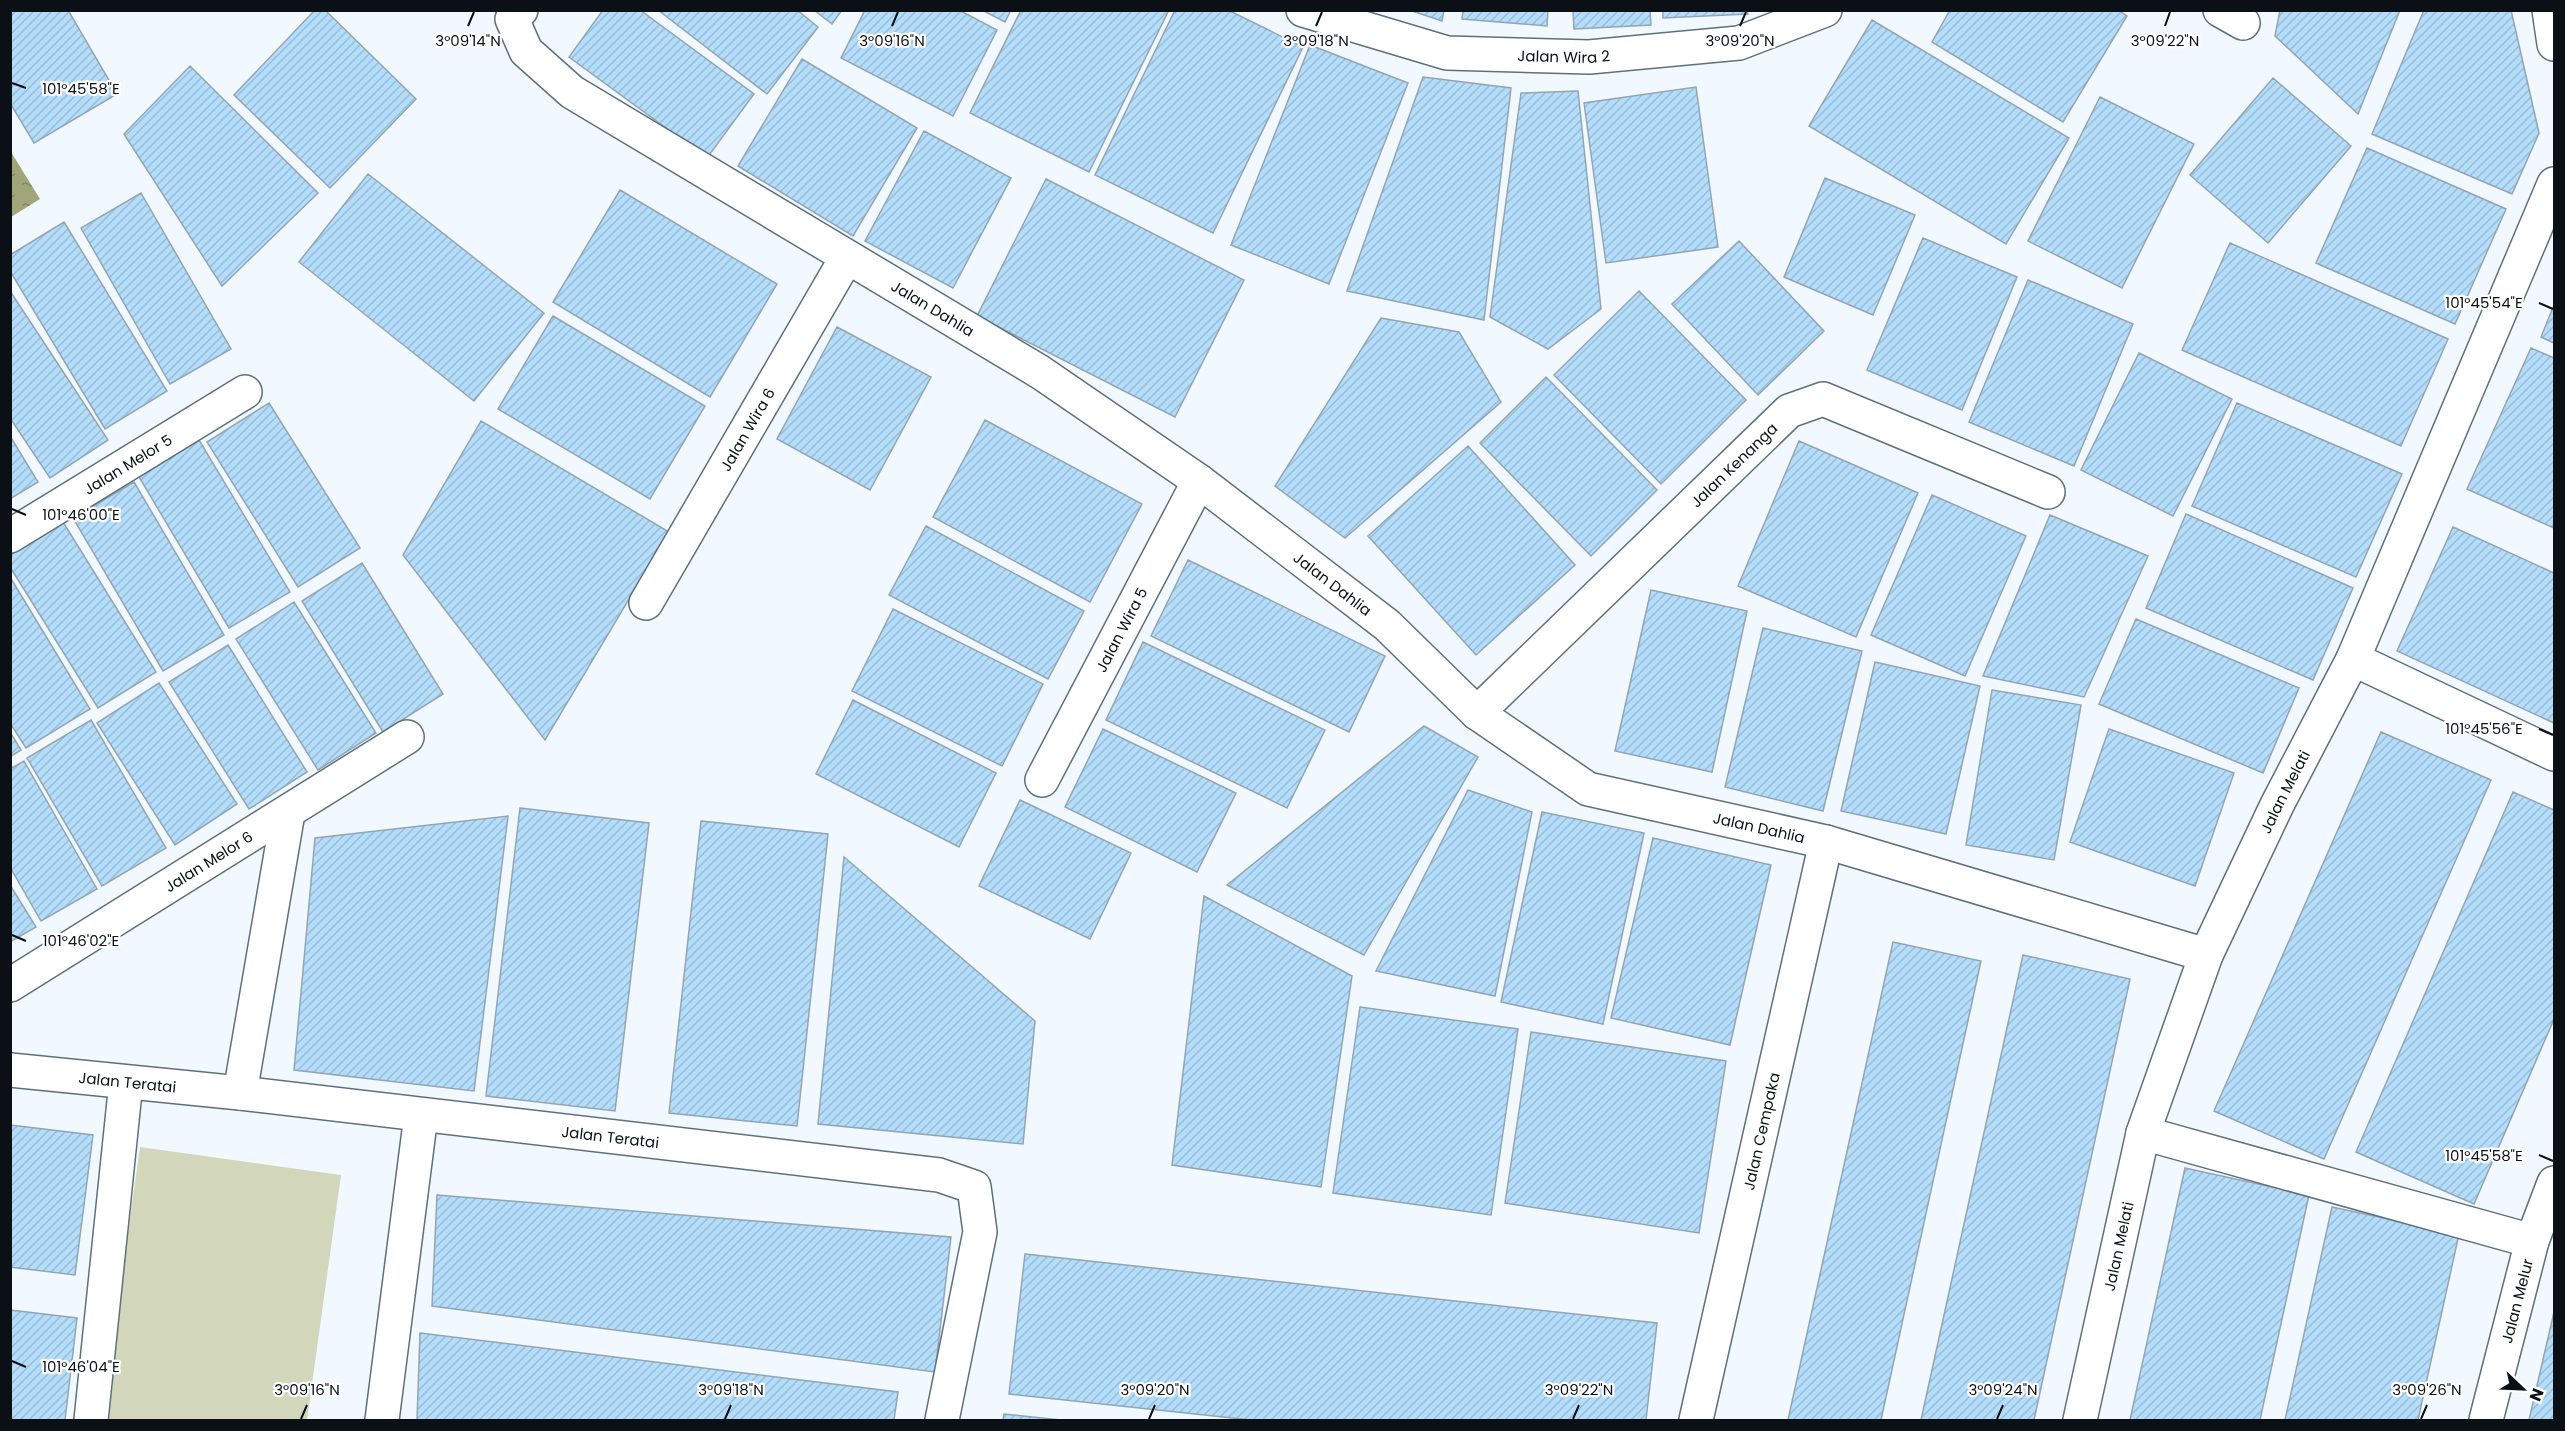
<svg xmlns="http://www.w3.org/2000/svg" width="2565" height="1431" viewBox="0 0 2565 1431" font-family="Poppins,sans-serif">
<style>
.park{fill:#d2d6ba}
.water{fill:url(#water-ripples)}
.building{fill:url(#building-hatch);stroke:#93a5b3;stroke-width:1.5}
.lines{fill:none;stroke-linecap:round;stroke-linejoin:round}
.minor-casing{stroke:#5f707d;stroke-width:36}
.minor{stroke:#fff;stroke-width:33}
.ticks{fill:none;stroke:#0a1015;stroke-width:2}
.labels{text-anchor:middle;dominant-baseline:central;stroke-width:4.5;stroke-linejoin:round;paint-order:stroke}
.street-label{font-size:15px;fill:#0a1015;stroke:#fff}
.ticks-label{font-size:15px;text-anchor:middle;fill:#0a1015;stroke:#fff;stroke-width:4.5;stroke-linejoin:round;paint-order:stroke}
</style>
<defs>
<pattern id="water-ripples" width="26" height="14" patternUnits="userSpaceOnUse" patternTransform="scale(1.5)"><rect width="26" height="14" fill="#a1a67a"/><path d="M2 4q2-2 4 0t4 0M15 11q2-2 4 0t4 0" fill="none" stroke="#818663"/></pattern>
<pattern id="building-hatch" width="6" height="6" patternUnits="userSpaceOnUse" patternTransform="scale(1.5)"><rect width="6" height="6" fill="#b4ddfc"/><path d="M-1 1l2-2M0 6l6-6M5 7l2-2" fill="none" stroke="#99bdd7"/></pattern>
</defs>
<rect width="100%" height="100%" fill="#f1f8ff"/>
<!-- park -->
<path class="park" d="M140 1147 341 1175 307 1420H102Z"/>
<!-- water -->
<path class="water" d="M11 152 40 199 11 217H10Z"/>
<!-- building -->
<path class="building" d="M10 10H68L117 94 34 143 10 103Z
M315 10H325L416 99 330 188 234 95Z
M603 10H640L754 94 707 158 569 57Z
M658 10H797L818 27 767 94Z
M814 10H842L832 24Z
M865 10H959L997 30 953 116 841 58Z
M982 10H1011L1005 22Z
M1021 10H1169L1089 172 970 113Z
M1175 10H1228L1303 47 1213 233 1095 175Z
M1409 10H1444L1442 21Z
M1463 10H1548L1547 26 1462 19Z
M1573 10H1650L1651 25 1574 29Z
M1663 10H1747L1748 14 1663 18Z
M1950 10H2118L2127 16 2063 122 1932 42Z
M2280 10H2400L2358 114 2275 36Z
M2424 10H2511L2539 133 2512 194 2372 134Z
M1872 20 2069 138 2006 244 1809 126Z
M1310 45 1408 83 1329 284 1231 245Z
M802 59 917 128 853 236 738 166Z
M190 66 318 193 222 286 124 134Z
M1423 77 1511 88 1484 320 1347 291Z
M2273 78 2351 146 2268 243 2190 175Z
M1696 87 1718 247 1606 263 1584 103Z
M1578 91 1601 309 1548 349 1490 317 1521 93Z
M2100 97 2194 144 2122 288 2028 241Z
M924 131 1011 178 953 288 865 241Z
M2367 148 2506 209 2455 324 2316 263Z
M368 174 544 313 474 401 299 262Z
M1825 178 1915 215 1873 315 1784 277Z
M1046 179 1244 280 1175 417 977 316Z
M620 190 777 284 710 397 553 302Z
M141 193 231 349 170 384 81 228Z
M64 222 167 391 105 429 10 271V255Z
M1923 238 2017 277 1962 410 1867 370Z
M1739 241 1824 331 1758 395 1672 304Z
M2230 243 2448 339 2401 446 2182 350Z
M2028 280 2133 324 2074 466 1969 422Z
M10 291 108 440 50 478 10 418Z
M1639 291 1746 400 1661 484 1554 375Z
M2554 305V343L2541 337Z
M553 316 705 406 650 499 498 409Z
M1381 318 1459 332 1501 402 1345 538 1275 486Z
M837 327 931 377 870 490 777 439Z
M2531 348 2554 358V528L2467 489Z
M2139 353 2232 399 2173 516 2081 470Z
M1546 377 1657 490 1591 556 1480 443Z
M269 403 360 548 298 587 207 442Z
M2237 403 2402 474 2356 577 2192 506Z
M985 420 1142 504 1090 602 933 517Z
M481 421 669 532 545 740 403 555Z
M10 436 38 482 10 499Z
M199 440 290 592 229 628 139 477Z
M1799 441 1918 493 1856 637 1738 586Z
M1468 446 1575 565 1476 655 1368 536Z
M134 482 224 635 163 671 73 518Z
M1932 495 2026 536 1965 676 1871 635Z
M2186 514 2353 588 2313 680 2146 608Z
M2050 515 2148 556 2084 697 1983 676Z
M63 522 156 672 98 708 10 567V555Z
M926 526 1084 611 1048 679 889 595Z
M2453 527 2554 573V723L2397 651Z
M1188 560 1385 656 1349 732 1151 636Z
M362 563 443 694 383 732 302 601Z
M10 577 90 709 26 748 10 723Z
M1651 590 1747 611 1712 772 1615 751Z
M294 602 376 733 318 770 236 639Z
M893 609 1043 684 1002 766 852 691Z
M2136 619 2299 688 2263 773 2099 704Z
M1763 628 1862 651 1823 811 1725 787Z
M1143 642 1325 730 1287 808 1106 720Z
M228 645 307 772 249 809 169 682Z
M1875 662 1980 686 1946 834 1841 811Z
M159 683 237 804 175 845 97 723Z
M1992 690 2081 705 2054 860 1966 845Z
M853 700 996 773 959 847 816 774Z
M91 720 166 848 102 886 27 758Z
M1424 726 1478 757 1364 955 1227 885Z
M1103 729 1236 793 1197 872 1065 807Z
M2109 729 2234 773 2195 886 2070 842Z
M10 732 21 750 10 757Z
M2381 732 2491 780 2324 1159 2214 1111Z
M24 761 97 889 41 921 10 867V769Z
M1468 790 1532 812 1495 996 1376 971Z
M2513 792 2554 810V1019L2474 1204 2356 1152Z
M1020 800 1131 853 1090 939 979 886Z
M520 808 649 823 615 1111 486 1096Z
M1542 812 1644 833 1603 1024 1501 1002Z
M508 816 474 1091 294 1070 315 838Z
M701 821 828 834 797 1126 669 1113Z
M1653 838 1771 865 1730 1045 1611 1018Z
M844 857 1035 1021 1023 1144 818 1124Z
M10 885 36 927 10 942Z
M1204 896 1352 976 1321 1187 1172 1165Z
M1893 942 1981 961 1881 1420H1788Z
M2023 955 2130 979 2034 1420H1921Z
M1360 1007 1518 1029 1491 1215 1333 1193Z
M1531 1032 1726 1061 1699 1233 1505 1203Z
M10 1125 93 1135 75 1275 10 1267Z
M2185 1168 2309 1195 2260 1420H2130Z
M437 1195 951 1237 935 1372 432 1306Z
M2332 1207 2459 1234 2418 1420H2285Z
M1025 1254 1657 1323 1646 1420H1251L1009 1394Z
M10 1310 77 1318 65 1420H10Z
M2554 1312V1420H2529Z
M420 1333 898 1392 894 1420H417Z
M1004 1414 1061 1420H1003Z"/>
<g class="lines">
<!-- minor casing -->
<g class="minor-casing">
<g id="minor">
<path id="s1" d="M521 10 512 19 526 51 572 92 1040 372 1199 481 1387 625 1477 713 1588 789 1826 842 2206 955"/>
<path id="s2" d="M1303 10 1447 53 1589 57 1739 43 1825 10"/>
<path d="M2220 10 2243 23"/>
<path d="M2549 10 2554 44"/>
<path id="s3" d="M10 536 245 392"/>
<path id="s4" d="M646 603 847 257"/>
<path d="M2353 659 2554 754"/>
<path id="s5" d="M1477 713 1789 411 1823 399 2048 492"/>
<path id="s6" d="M1042 780 1199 481"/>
<path id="s7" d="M10 985 407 737"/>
<path id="s8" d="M10 1070 240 1093 939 1175 974 1187 980 1232 942 1420"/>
<path d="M240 1093 288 813"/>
<path d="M2143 1133 2532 1241"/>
<path d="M91 1420 126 1082"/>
<path d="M382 1420 421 1115"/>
<path id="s9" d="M1696 1420 1826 842"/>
<path id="s10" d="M2080 1420 2143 1133 2206 955 2277 805 2353 659 2554 184"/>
<path id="s11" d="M2486 1420 2532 1241 2554 1183"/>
</g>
</g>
<!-- minor -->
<use href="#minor" class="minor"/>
</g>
<!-- ticks -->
<path class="ticks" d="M468 26 474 12M892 26 898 12M1316 26 1322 12M1740 26 1746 12M2165 26 2170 12M12 83 26 88M2539 303 2553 309M12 509 26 515M2539 729 2553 735M12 935 26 941M2539 1155 2553 1161M12 1361 26 1367M301 1419 307 1405M725 1419 731 1405M1149 1419 1155 1405M1573 1419 1579 1405M1997 1419 2003 1405M2421 1419 2427 1405"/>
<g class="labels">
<!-- street labels -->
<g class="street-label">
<text stroke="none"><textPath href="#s2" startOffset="267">Jalan Wira 2</textPath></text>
<text stroke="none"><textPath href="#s1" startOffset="530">Jalan Dahlia</textPath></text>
<text stroke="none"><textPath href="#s4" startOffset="201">Jalan Wira 6</textPath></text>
<text stroke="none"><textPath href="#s3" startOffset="138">Jalan Melor 5</textPath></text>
<text stroke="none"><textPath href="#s5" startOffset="357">Jalan Kenanga</textPath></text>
<text stroke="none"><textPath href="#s1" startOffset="1016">Jalan Dahlia</textPath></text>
<text stroke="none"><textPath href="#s6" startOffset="170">Jalan Wira 5</textPath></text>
<text stroke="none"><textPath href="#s10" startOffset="664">Jalan Melati</textPath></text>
<text stroke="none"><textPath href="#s1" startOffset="1520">Jalan Dahlia</textPath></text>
<text stroke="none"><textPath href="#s7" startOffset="234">Jalan Melor 6</textPath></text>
<text stroke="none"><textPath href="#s8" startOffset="118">Jalan Teratai</textPath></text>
<text stroke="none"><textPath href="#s9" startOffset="296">Jalan Cempaka</textPath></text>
<text stroke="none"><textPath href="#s8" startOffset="604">Jalan Teratai</textPath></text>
<text stroke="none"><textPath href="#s10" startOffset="178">Jalan Melati</textPath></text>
<text stroke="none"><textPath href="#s11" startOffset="123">Jalan Melur</textPath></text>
</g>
</g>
<g class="ticks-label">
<text x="468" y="46">3°09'14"N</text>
<text x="892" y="46">3°09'16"N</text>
<text x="1316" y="46">3°09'18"N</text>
<text x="1740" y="46">3°09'20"N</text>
<text x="2165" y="46">3°09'22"N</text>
<text x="81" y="94">101°45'58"E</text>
<text x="2484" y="308">101°45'54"E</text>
<text x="81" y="520">101°46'00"E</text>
<text x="2484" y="734">101°45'56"E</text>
<text x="81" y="946">101°46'02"E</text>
<text x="2484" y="1161">101°45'58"E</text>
<text x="81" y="1372">101°46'04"E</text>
<text x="307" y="1395">3°09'16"N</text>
<text x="731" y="1395">3°09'18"N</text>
<text x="1155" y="1395">3°09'20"N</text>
<text x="1579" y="1395">3°09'22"N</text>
<text x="2003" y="1395">3°09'24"N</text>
<text x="2427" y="1395">3°09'26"N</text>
</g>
<!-- border -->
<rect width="2565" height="1431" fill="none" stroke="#0a1015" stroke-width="24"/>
<!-- north arrow -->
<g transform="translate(2523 1389) rotate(113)" stroke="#ffffff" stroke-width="4.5" paint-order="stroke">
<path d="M0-4.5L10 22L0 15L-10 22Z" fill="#0a1015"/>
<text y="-9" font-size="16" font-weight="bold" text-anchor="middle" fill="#0a1015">N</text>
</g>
</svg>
